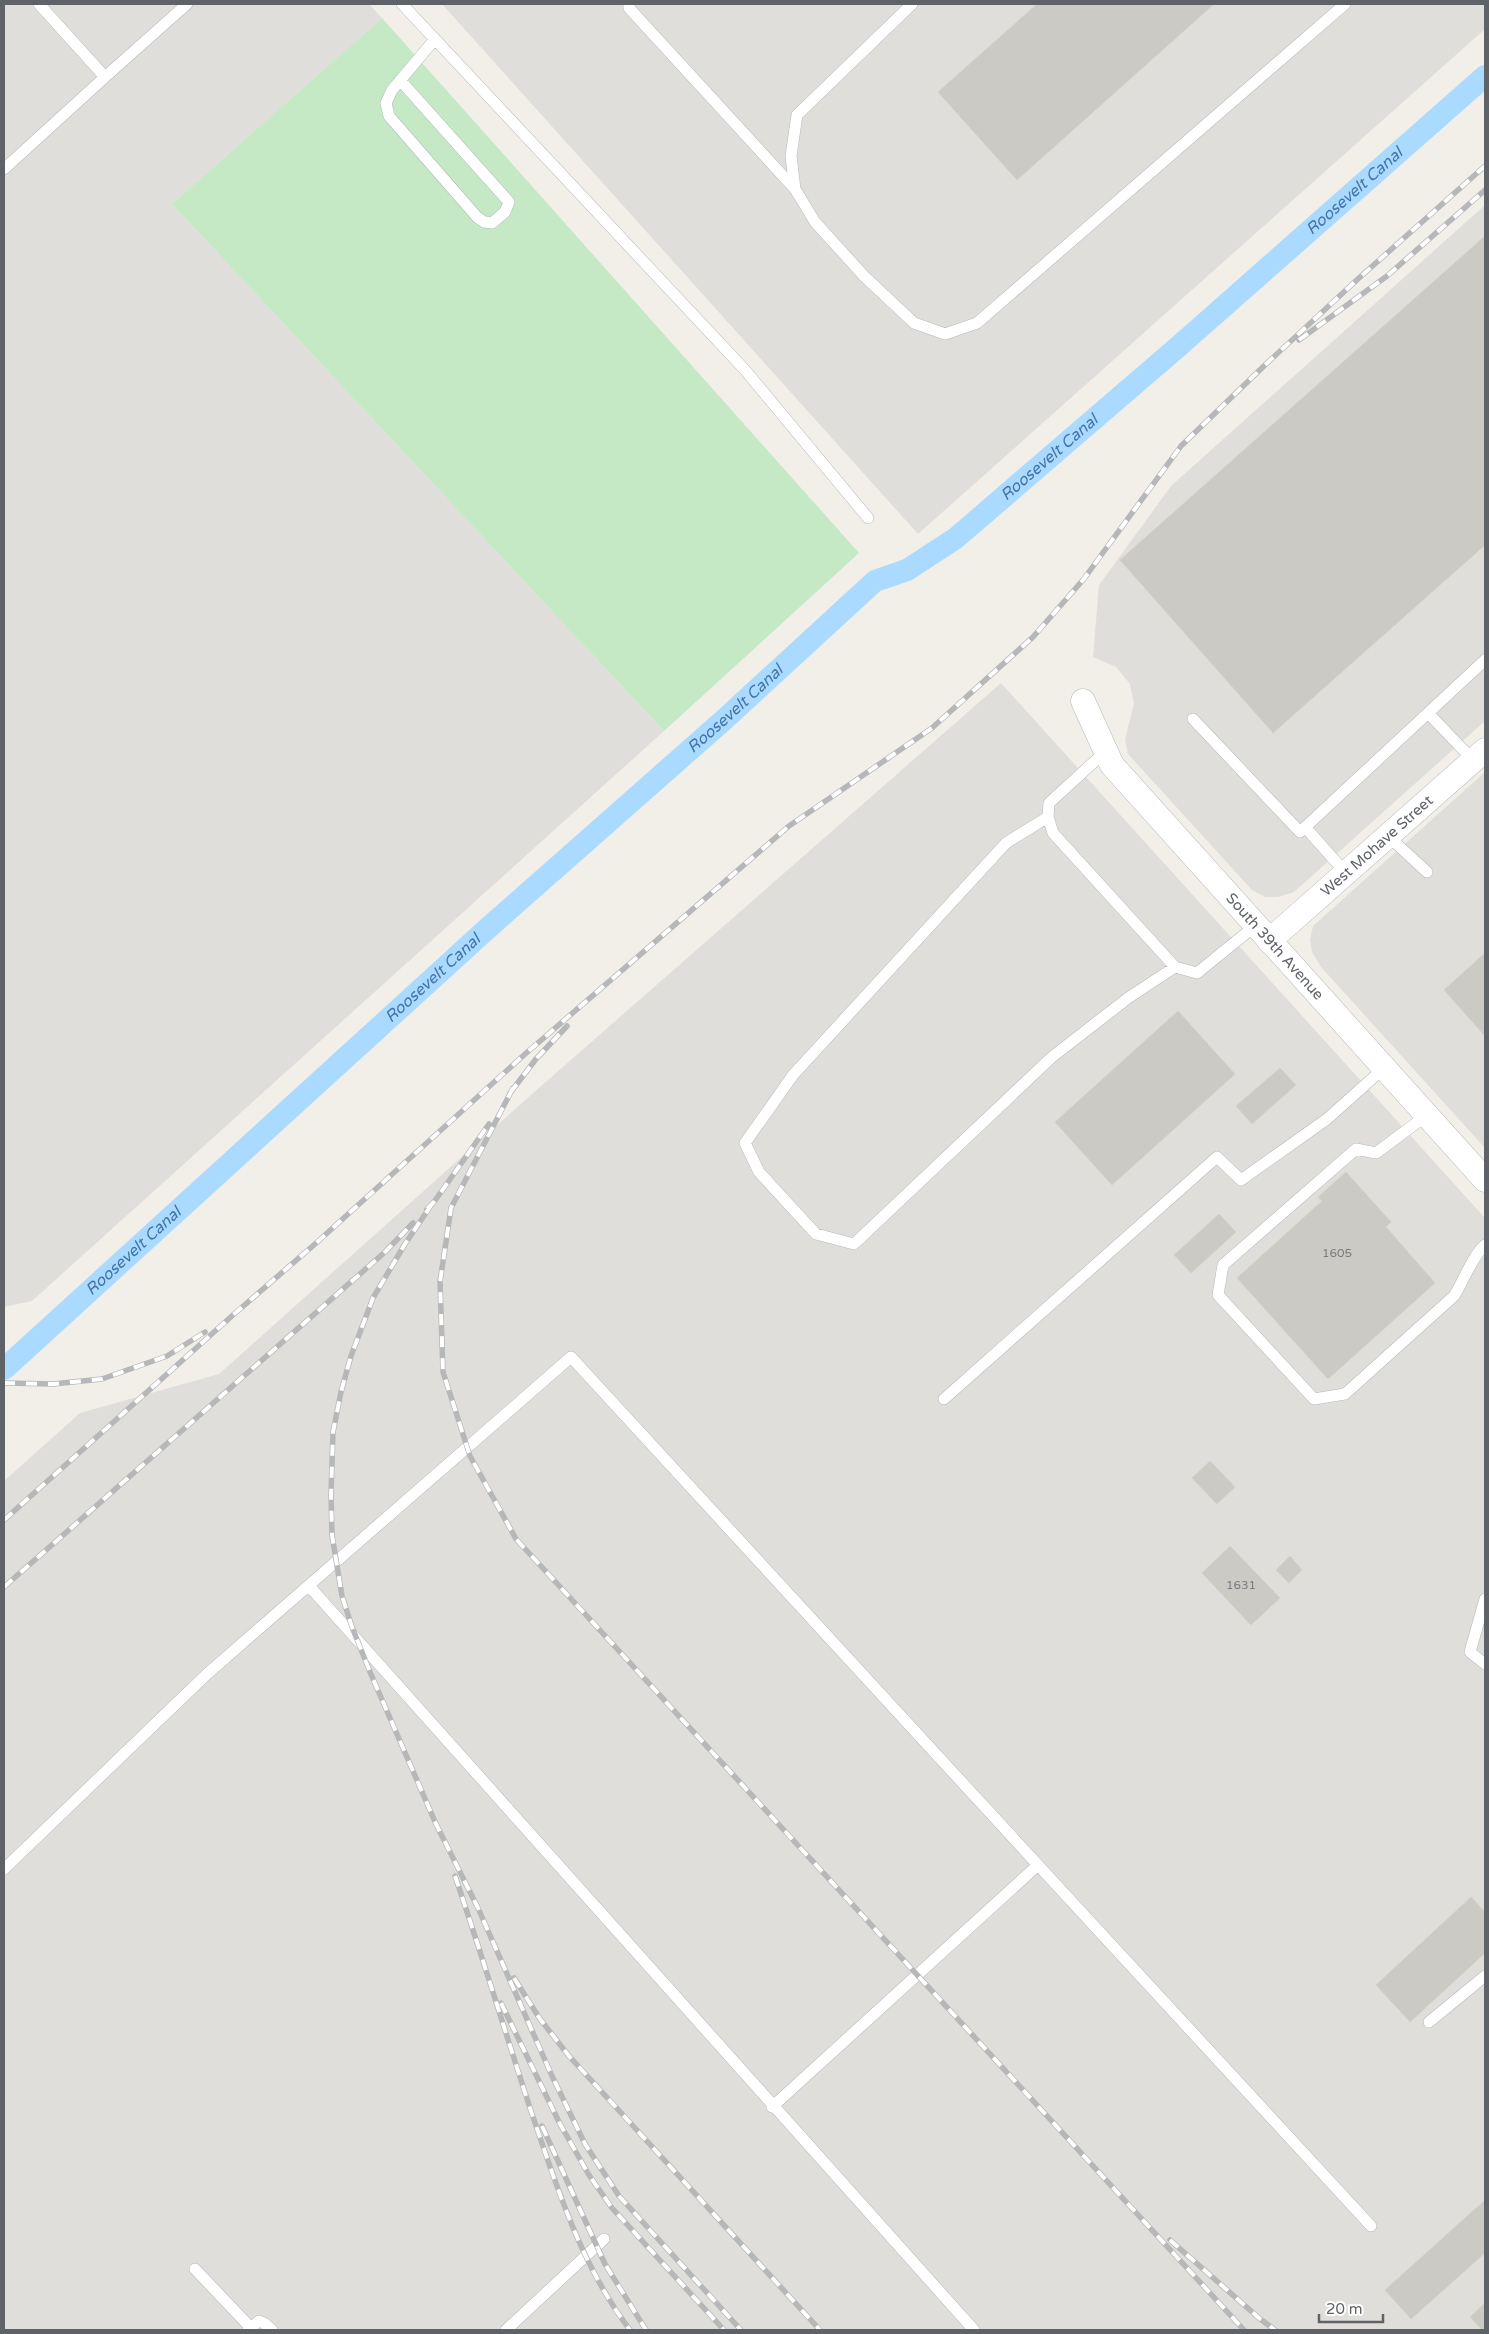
<svg xmlns="http://www.w3.org/2000/svg" width="1489" height="2334" viewBox="0 0 1489 2334" font-family="'Varela Round',sans-serif">
<style>
.industrial{fill:#e0deda}
.green{fill:#c5e8c5}
.lines{fill:none;stroke-linecap:round;stroke-linejoin:round}
.canal{stroke:#aadaff;stroke-width:22}
.building{fill:#cccac5;stroke:#d6d1c6}
.service-casing{stroke:#b5b8bc;stroke-width:12}
.minor-casing{stroke:#b5b8bc;stroke-width:25}
.service{stroke:#fff;stroke-width:11}
.minor{stroke:#fff;stroke-width:24}
.rail-casing{stroke:#b6b7b8;stroke-width:5.5}
.rail{stroke:#fff;stroke-width:4;stroke-dasharray:11;stroke-linecap:butt}
.labels{text-anchor:middle;dominant-baseline:central;stroke-width:4.5;stroke-linejoin:round;paint-order:stroke}
.number-label{font-size:12px;fill:#7a7d7f}
.street-label{font-size:15px;fill:#5f6368;stroke:#fff}
.water-label{font-size:16px;font-style:italic;fill:#4174aa;stroke:#fff}
</style>
<rect width="100%" height="100%" fill="#f1efe8"/>
<!-- industrial -->
<path class="industrial" d="M4 4H369L382 18 172 204 664 731 32 1301 4 1307Z
M442 4H1485V29L918 534Z
M1485 205V721L1294 892 1278 897H1265L1252 890 1128 754 1125 739 1134 704 1130 684 1116 667 1093 657 1099 585 1171 486Z
M1001 683 1485 1218V2330H4V1481L80 1413 219 1374 532 1094Z
M1485 772V1148L1321 967 1312 952 1310 940 1313 926Z"/>
<!-- green -->
<path class="green" d="M382 18 859 553 664 731 172 204Z"/>
<g class="lines">
<!-- canal -->
<path class="canal" id="s1" d="M4 1369 488 928 726 718 875 581 907 570 956 538 1179 346 1485 76"/>
</g>
<!-- building -->
<path class="building" d="M1037 4H1214L1017 180 938 92Z
M1485 236V545L1273 733 1120 560Z
M1485 953V1036L1444 990Z
M1178 1011 1235 1074 1112 1185 1055 1122Z
M1280 1068 1296 1085 1252 1124 1236 1106Z
M1346 1172 1391 1222 1386 1227 1435 1283 1328 1379 1237 1278 1322 1201 1318 1197Z
M1219 1214 1236 1232 1191 1273 1174 1255Z
M1210 1461 1235 1487 1217 1504 1192 1478Z
M1230 1546 1280 1598 1251 1625 1202 1573Z
M1290 1556 1302 1570 1289 1583 1276 1570Z
M1471 1897 1485 1912V1953L1410 2022 1376 1985Z
M1485 2200V2253L1411 2319 1385 2290Z
M1485 2303V2330H1482L1470 2317Z"/>
<g class="lines">
<!-- service casing -->
<g class="service-casing">
<path id="service" d="M39 4 105 77 187 4
M402 4 745 370 868 518
M629 4V8L795 189
M912 4 797 115 791 156 795 189 815 222 864 276 914 323 945 334 977 323 1345 4
M400 80 509 202 505 212 492 223 484 222 477 217 389 116 386 103 392 90 435 39
M4 169 105 77
M1428 713 1473 760
M1193 719 1300 832 1485 660
M1106 751 1049 803 1048 817 1053 833 1175 967 1197 973 1255 926
M1048 817 1006 843 793 1075 745 1143 759 1172 816 1234 854 1244 1052 1057 1128 998 1175 967
M1305 827 1346 873
M1388 836 1427 872
M1427 1115 1376 1153 1356 1149 1223 1265 1218 1295 1314 1399 1345 1394 1454 1296C1463 1282 1473 1255 1485 1245
M944 1399 1217 1157 1241 1180 1327 1119 1384 1068
M309 1586 974 2330
M1485 1599 1470 1652 1485 1664
M1038 1865 1371 2226
M4 1869 207 1674 571 1357 1038 1865 772 2107
M1429 2022 1485 1976
M195 2269 251 2328
M248 2330 259 2321 264 2323 272 2330
M506 2330 604 2239"/>
</g>
<!-- minor casing -->
<g class="minor-casing">
<g id="minor">
<path id="s2" d="M1083 701 1112 765 1485 1180"/>
<path id="s3" d="M1269 941 1485 750"/>
</g>
</g>
<!-- service -->
<use href="#service" class="service"/>
<!-- minor -->
<use href="#minor" class="minor"/>
<!-- rail casing -->
<g class="rail-casing">
<path id="rail" d="M1299 340 1387 276 1485 190
M513 1088 451 1208 440 1282 443 1372 470 1456 516 1539 1244 2330
M510 1093 536 1059 567 1026
M432 1204 405 1244 373 1298 351 1356 341 1392 333 1432 331 1494 332 1535 342 1596 352 1627 370 1672 436 1824 478 1908 552 2076 585 2144 619 2196 741 2330
M427 1209 434 1202 489 1124
M4 1383 53 1384 102 1379 167 1356 205 1332
M4 1520 233 1315 315 1244 524 1055 789 826 932 728 1033 637 1083 580 1181 446 1265 365 1359 278 1485 166
M4 1587 385 1252 413 1223
M455 1876C482 1955 506 2035 532 2114 558 2190 581 2265 630 2330
M514 1978 540 2019 569 2056 820 2330
M501 2003 560 2124 589 2175 612 2208 724 2330
M542 2126 605 2264 646 2330
M1170 2240 1259 2318 1275 2330"/>
</g>
<!-- rail -->
<use href="#rail" class="rail"/>
</g>
<g class="labels">
<!-- number labels -->
<g class="number-label">
<text x="1337" y="1253">1605</text>
<text x="1241" y="1585">1631</text>
</g>
<!-- street labels -->
<g class="street-label">
<text stroke="none"><textPath href="#s3" startOffset="144">West Mohave Street</textPath></text>
<text stroke="none"><textPath href="#s2" startOffset="314">South 39th Avenue</textPath></text>
</g>
<!-- water labels -->
<g class="water-label">
<text stroke="none"><textPath href="#s1" startOffset="1795">Roosevelt Canal</textPath></text>
<text stroke="none"><textPath href="#s1" startOffset="1390">Roosevelt Canal</textPath></text>
<text stroke="none"><textPath href="#s1" startOffset="985">Roosevelt Canal</textPath></text>
<text stroke="none"><textPath href="#s1" startOffset="580">Roosevelt Canal</textPath></text>
<text stroke="none"><textPath href="#s1" startOffset="175">Roosevelt Canal</textPath></text>
</g>
</g>
<!-- border -->
<rect width="1489" height="2334" fill="none" stroke="#5f6368" stroke-width="10"/>
<!-- scale -->
<path d="M1319 2314v8h64v-8" fill="none" stroke="#5f6368" stroke-width="2.5"/>
<text x="1326" y="2314" font-size="15" fill="#5f6368" stroke="#ffffff" stroke-width="4" paint-order="stroke">20 m</text>
</svg>
